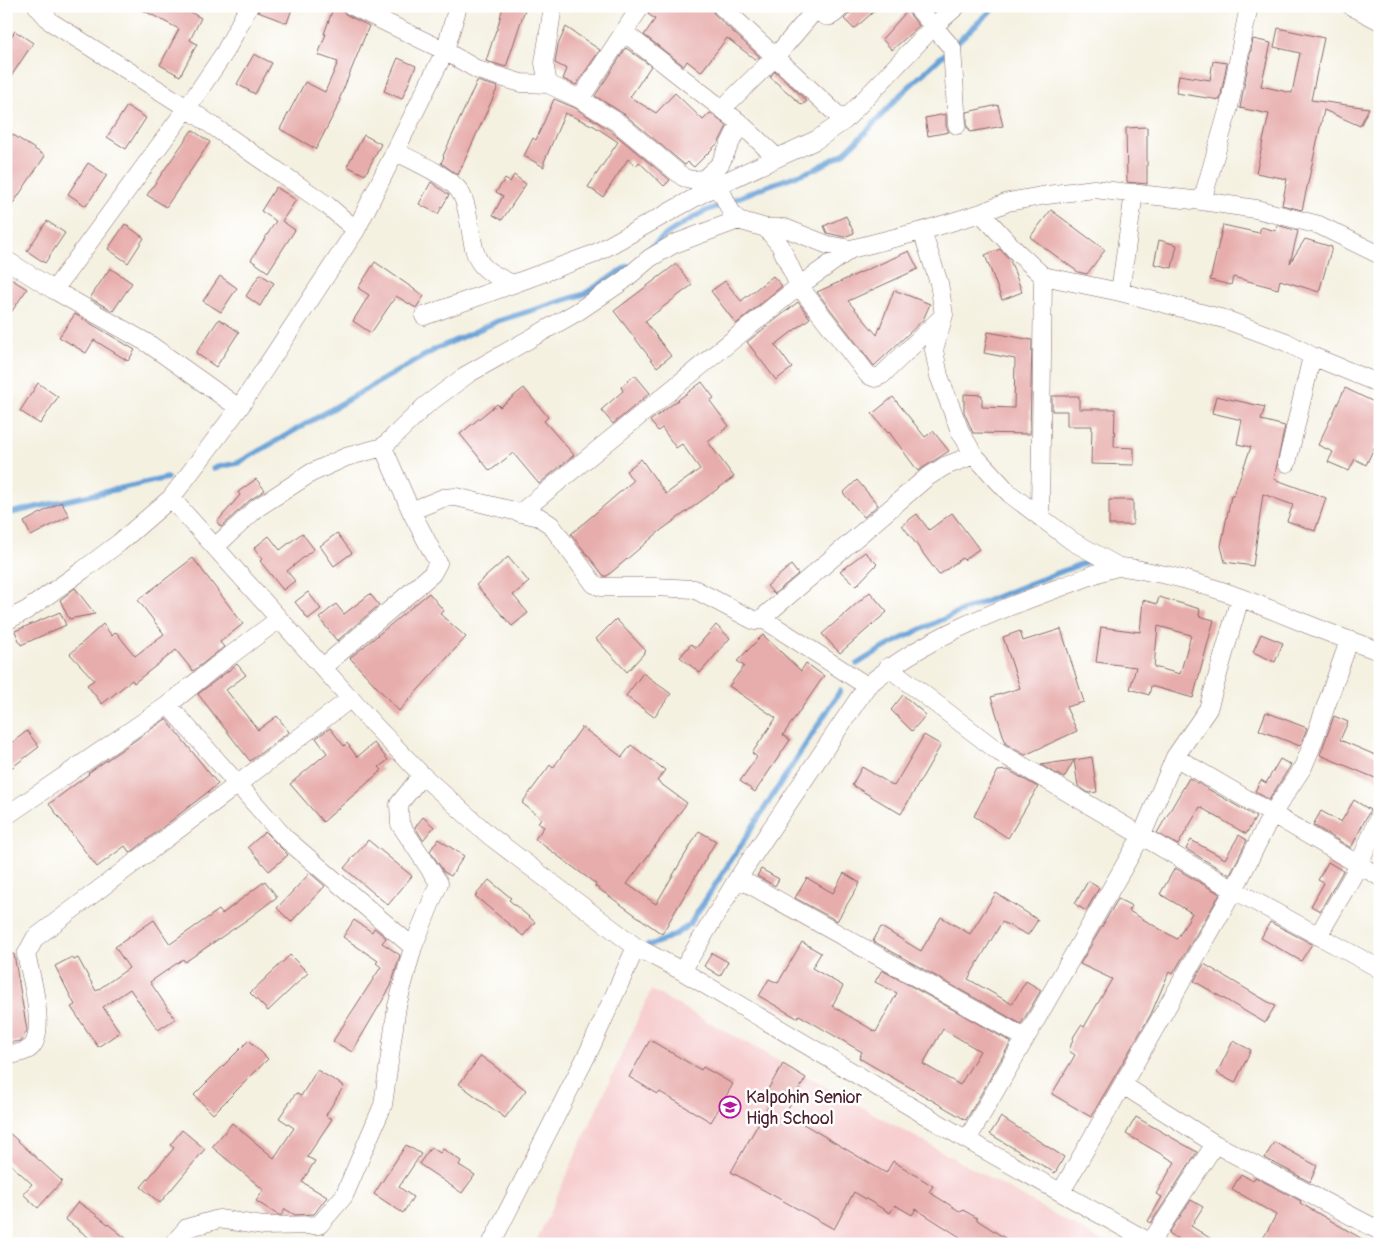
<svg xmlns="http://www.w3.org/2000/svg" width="1386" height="1250" viewBox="0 0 1386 1250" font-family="Pangolin,sans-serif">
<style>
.built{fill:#f7cfd0}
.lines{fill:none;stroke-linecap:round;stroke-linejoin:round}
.stream{stroke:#67a1d7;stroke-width:5.5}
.building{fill:#e7adac;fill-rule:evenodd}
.minor-casing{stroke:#86686b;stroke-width:19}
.minor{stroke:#fff;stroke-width:18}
.labels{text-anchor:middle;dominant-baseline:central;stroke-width:5;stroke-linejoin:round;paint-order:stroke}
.poi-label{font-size:18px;fill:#4a1f2b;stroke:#fff;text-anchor:start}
</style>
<rect width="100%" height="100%" fill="#fff"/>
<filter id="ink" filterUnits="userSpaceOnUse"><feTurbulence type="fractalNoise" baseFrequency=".02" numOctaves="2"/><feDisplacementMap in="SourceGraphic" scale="10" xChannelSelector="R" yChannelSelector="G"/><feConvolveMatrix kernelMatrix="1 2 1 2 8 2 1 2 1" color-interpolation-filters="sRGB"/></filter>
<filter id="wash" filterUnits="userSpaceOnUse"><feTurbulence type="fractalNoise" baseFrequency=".0096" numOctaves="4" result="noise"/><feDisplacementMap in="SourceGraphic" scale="20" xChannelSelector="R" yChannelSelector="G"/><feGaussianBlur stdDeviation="1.12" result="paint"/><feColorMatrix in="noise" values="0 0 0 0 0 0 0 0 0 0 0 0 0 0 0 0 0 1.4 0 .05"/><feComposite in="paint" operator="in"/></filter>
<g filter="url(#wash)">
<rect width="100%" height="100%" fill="#f4f1e1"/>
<!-- built -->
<path class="built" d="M651 990 1108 1244H535Z"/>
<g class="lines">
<!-- stream -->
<path class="stream" d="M645 252 668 233 701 213 764 187 815 169 843 154 867 131 900 95 996 6
M213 468 238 463 436 349 498 321 584 294 628 266
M6 514 167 478
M857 664C886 645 917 631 948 617 996 596 1045 578 1094 559
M647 946C664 941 677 935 690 924L840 691"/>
</g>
<g id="blocks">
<!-- building -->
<path class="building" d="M135 6H179L201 18 190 40 197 44 180 76 160 65 179 29Z
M260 6H293L287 23 258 12Z
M334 6H341L343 12 347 15 369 26 339 100H341L316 149 280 129 305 82 325 92 338 62 318 55 326 34H324Z
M503 6H526L506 67 486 61 496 30H497Z
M652 6H711L714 14 760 57 756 60 727 38 701 72 687 61 684 66 644 35 655 19 648 14Z
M852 6H880L854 29 844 19 850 13Z
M907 11 919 26 892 50 882 39Z
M566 27 600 50 576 85 563 79 567 69 555 63 558 45Z
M1278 28 1324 38 1311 100 1369 108 1360 126 1324 110 1302 210 1282 205 1287 179 1256 173 1269 114 1240 108 1253 39 1271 43 1261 86 1292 93 1300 53 1274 47Z
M15 31 33 43 6 84V44Z
M626 48 651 66 630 97 656 113 675 93 703 120 710 113 727 126 719 142 694 167 688 162 685 165 624 114 595 96Z
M254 54 272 63 255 94 237 84Z
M398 58 416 66 402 99 384 91Z
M1213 61 1227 63 1220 100 1176 93 1179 75 1210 80Z
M775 71 807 101 802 105 770 77Z
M477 81 498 87 458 175 441 163 444 157 443 156Z
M554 99 575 108 611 131 670 180 664 186 639 162 636 166 628 159 603 197 588 187 618 142 594 126 565 113 544 162V167L524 156 533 138 536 140Z
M998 105 1003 126 970 132 969 128H967V112Z
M127 106 146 118 126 149 107 137Z
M946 114V126L949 132 928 136 925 118Z
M1147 127V184L1127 182 1126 128Z
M192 130 210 142 166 207 147 195Z
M12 134 45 156 6 214V144Z
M364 135 381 144 365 175 347 166Z
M88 163 107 175 86 206 68 194Z
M514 175 526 184 502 220 493 215 503 196 496 192 505 179 510 182Z
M431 182 449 195 438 214 419 204Z
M276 187 296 200 282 221 295 230 268 272 251 260 276 221 261 211Z
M1051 210 1105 250 1087 274 1078 272 1030 237Z
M846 216 854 233 844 237 827 233 824 226Z
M47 221 65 233 45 263 27 251Z
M125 224 144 238 128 263 108 249Z
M1223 225 1259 233 1261 227 1276 231 1277 225 1298 231 1290 263 1305 239 1332 247 1319 292 1280 280 1278 289 1233 277 1231 285 1210 280Z
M1159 240 1177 245 1172 268 1154 264Z
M1000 249 1010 260 1022 292 1002 300 985 255Z
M909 251 918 269 848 301 877 335 894 290 930 304 923 320 874 366 817 292Z
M375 262 424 296 416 308 396 296 371 333 353 321 369 295 358 288Z
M676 264 692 285 645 321 671 356 657 367 614 311Z
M110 268 132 283 113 311 90 298Z
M260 274 274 283 260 306 246 296Z
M6 276 27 289 6 320Z
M220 276 237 288 221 312 203 301Z
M773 276 782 286 736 324 711 291 725 281 741 301Z
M798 302 810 318 775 345 792 368 776 380 747 342Z
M75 314 135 350 128 361 94 340 86 353 59 337Z
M219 319 239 332 216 367 196 353Z
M988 332 1032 340 1030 434 973 433 964 412V394L982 395V407L1014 408 1015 359 984 353Z
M635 375 650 393 613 424 601 410 623 391 621 387Z
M702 382 714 398 710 401 729 426 708 442 734 477 660 531 607 576H604L571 534 633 481 626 471 641 459 666 494 700 469 682 444 676 448 662 428 658 431 650 421Z
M38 383 58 397 40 424 20 411Z
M524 388 548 417 544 421 574 455 539 484 513 453 490 471 460 434 497 404 500 407Z
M1345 388 1380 405V435L1366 465 1355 459 1349 471 1328 462 1333 452 1318 445Z
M1052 396H1079V409H1115L1114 447 1134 448V465L1091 464 1092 426H1067V411H1052Z
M1216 396 1265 407 1261 420 1285 426 1274 479 1326 498 1315 531 1287 521 1293 505 1263 494 1253 566 1225 562 1221 546 1231 496H1233L1251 447 1237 444 1242 420 1212 413Z
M893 397 925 437 933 431 949 451 918 471 889 432 888 433 872 414Z
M256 479 265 490 250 500 221 527 217 522 240 495 238 492Z
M857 480 878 505 864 517 843 493Z
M1109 500H1133V525H1109Z
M61 502 69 516 31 536 24 522Z
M952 513 979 549 964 560 962 558 939 575 902 525 917 514 929 530Z
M302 533 314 549 287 571 295 581 283 590 260 561 263 559 254 548 269 536 280 550Z
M337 533 352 553 334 566 320 546Z
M865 552 877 564 856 586 840 571Z
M508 557 529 582 513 595 528 613 512 626 476 585Z
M193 558 243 624 220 642 224 647 193 671 176 650 134 683 132 680 102 704 87 685 94 680 70 654 103 624 112 636 116 632 135 656 164 634 138 600Z
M791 565 798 574 774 594 767 586Z
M75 588 95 614 69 619 60 600Z
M308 592 321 609 308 619 295 602Z
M870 592 887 612 840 653 822 634Z
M429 593 444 611 440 614 466 637 399 711 350 658Z
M370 594 379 605 337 641 319 618 336 604 344 614Z
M1159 597 1200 609 1199 616 1214 620 1193 698 1151 686 1149 695 1130 689 1136 667 1096 662 1101 627 1140 632 1143 600 1157 604ZM1158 626 1191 635 1180 674 1154 667Z
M60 612 66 625 21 645 15 631Z
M616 619 646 651 627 672 596 639Z
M716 625 730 638 700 673 680 657 691 644 696 648Z
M1061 629 1084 702 1066 707 1077 731 1025 755 1006 744 991 697 1020 688 1003 637 1020 631 1023 641Z
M1261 634 1283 643 1275 662 1253 652Z
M763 635 801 671 806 663 824 676 783 735 790 740 755 792 740 781 757 757 752 753 776 718 729 686 744 666 737 661Z
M237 664 246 675 226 690 258 730 277 716 289 732 250 761 198 694Z
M643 673 671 694 654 717 626 696Z
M903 695 926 715 912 731 891 710Z
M1266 712 1307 728 1300 746 1259 730Z
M1334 716 1348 722 1340 740 1380 757V780L1320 755Z
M166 719 218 784 130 853 125 846 97 867 49 804 89 774 88 773Z
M582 727 622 757 631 745 665 770 657 781 687 803 627 884 656 904 699 831 716 841 662 934 595 886 596 884 535 839 544 827 538 823 541 818 522 803 550 765 553 768Z
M330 728 344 746 347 743 357 757 374 743 388 760 379 767 382 770 323 822 290 784 327 753 316 738Z
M27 731 39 747 6 772V747Z
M924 735 941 745 901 814 852 785 862 767 894 786Z
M1092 757 1097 792 1089 793 1078 786 1074 760Z
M1280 759 1291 765 1269 800 1255 791 1261 780 1266 783Z
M1074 760 1064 778 1041 765 1053 763Z
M1008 770 1038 787 1008 838 974 816 998 771Z
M1189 778 1256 817 1246 834 1200 807 1178 845 1157 833Z
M1354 800 1370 810 1351 848 1313 825 1321 811 1341 822Z
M423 817 434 827 423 840 415 827Z
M265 832 288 855 269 871 248 847Z
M1239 835 1247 840 1230 875 1186 849 1191 840 1225 859Z
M438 839 464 856 451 876 444 872 430 851Z
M368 840 412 876 388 905 344 868Z
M1328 862 1343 871 1320 911 1311 906 1324 883 1318 880Z
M1175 868 1220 894 1173 974 1169 972 1151 1014 1091 1117 1052 1094 1075 1055 1069 1051 1074 1036 1081 1025 1084 1027 1112 979 1080 964 1118 899 1132 906 1129 911 1177 939 1192 913 1160 894Z
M761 869 779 879 775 886 757 876Z
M310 873 325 886 291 922 277 908Z
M844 873 860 883 837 921 795 898 807 878 833 893Z
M489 880 511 898 509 900 535 922 523 936 475 896Z
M265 881 277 897 245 921 185 962 183 959 150 982 175 1019 158 1030 130 989 103 1007 120 1032 98 1047 71 1007 75 1005 55 966 72 957 74 960 78 958 96 991 129 968 115 947 154 920 170 944 219 910 222 914Z
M1088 881 1099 888 1086 911 1075 904Z
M996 893 1038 920 1028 935 1002 922 968 979 1012 1004 1026 981 1041 990 1021 1024 873 941 881 927 921 951 941 917 970 934Z
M354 920 372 932 374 928 386 938 382 943 400 955 391 986 352 1052 333 1041 381 967 376 963 378 961 343 937Z
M1270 922 1312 944 1301 961 1261 938Z
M802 942 821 953 812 968 843 986 832 1006 876 1032 897 993 875 982 882 970 1011 1042 966 1120 859 1058 862 1052 799 1015 797 1018 759 996 769 979 778 983ZM943 1029 980 1051 960 1085 923 1064Z
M712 953 728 962 720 976 704 966Z
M14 954 27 1030 22 1041 6 1043V955Z
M290 955 308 973 268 1011 250 993Z
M1204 964 1275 1006 1265 1023 1194 981Z
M249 1040 268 1059 213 1114 194 1095Z
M650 1040 701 1070 703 1067 733 1084 711 1122 660 1092 658 1094 629 1077Z
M1233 1041 1251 1050 1235 1083 1217 1073Z
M481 1056 526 1090 505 1118 459 1084Z
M783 1064 806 1078 785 1113 886 1173 893 1161 933 1186 929 1192 961 1212 963 1210 977 1218V1220L1014 1244H971L916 1209 912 1215 895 1205 890 1213 854 1192 834 1229 731 1172 770 1103 762 1099Z
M317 1070 344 1086 327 1113 326 1116 332 1119 307 1157 315 1161 302 1182 327 1197 314 1214 295 1215 285 1209 282 1215H278L256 1201 264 1190 212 1147 232 1123 274 1158 294 1128 279 1118 296 1093 301 1096Z
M1001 1117 1064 1157 1055 1173 990 1134Z
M1136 1117 1197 1152 1151 1223 1148 1221 1162 1197 1156 1194 1175 1162 1126 1134Z
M6 1130 62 1181 38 1208 23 1194 32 1184 6 1160Z
M182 1130 205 1149 160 1203 141 1187 174 1148 170 1145Z
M1274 1142 1317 1166 1310 1182 1265 1158Z
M406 1145 421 1154 399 1187 413 1197 403 1213 374 1194Z
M431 1147 440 1153 443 1149 461 1161 459 1165 475 1175 462 1193 419 1164Z
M1241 1174 1253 1181 1255 1177 1301 1201 1300 1203 1371 1244H1260L1276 1215 1232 1189Z
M1191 1200 1203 1207 1191 1226 1219 1244H1185L1169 1233Z
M78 1202 94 1213 133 1244H97L65 1219Z"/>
</g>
</g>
<g filter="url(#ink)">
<use href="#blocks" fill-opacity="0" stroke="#86686b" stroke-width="1"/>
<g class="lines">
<!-- minor casing -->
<g class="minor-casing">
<path id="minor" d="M352 6 445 51 478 70 521 83 548 84 580 99 617 122 683 177 690 180 704 179 723 195 731 212 738 220 766 228H785L828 245 851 249 922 231 981 213 1008 202 1047 195 1094 189 1202 201 1256 209 1319 225 1380 255
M721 6 844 121
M916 6 952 48 957 125
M1351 6 1380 21
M625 33 740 123 720 164 704 179
M548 84 544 63 553 6
M580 99 641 6
M722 109 776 56 816 9C829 21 830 18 842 6
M740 123 777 158
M396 152C412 160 451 177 460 192 466 201 467 211 469 221 476 261 474 267 513 284L594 254 714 187 816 140 844 121 934 26 957 6
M1202 201 1229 107 1249 6
M981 213 1016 251 1043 276 1120 292 1224 319 1286 342 1312 356 1380 384
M766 228 780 245 799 286 868 375 875 378 882 375 942 317
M356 230 445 51 458 6
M922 231 939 283 944 315 934 350 939 376 960 431 974 455 1010 494 1072 541 1119 567
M6 260 54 290 149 344 239 408
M54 290 187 108 225 52 249 6
M1120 292 1134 193
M424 316 513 284
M383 447 411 511 443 498 456 497 539 517 551 525 594 584 601 587H655L694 589 755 621 761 619 768 622 867 686
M1287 463 1312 356
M171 498 375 726 422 775 490 836 636 947 682 971 967 1140 1153 1244
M520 513 799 286 851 249
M1040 517 1043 276
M215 547 257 508 311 473 346 457 383 447 425 406 468 374 577 312 623 281 650 258 674 244 738 220
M761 619 926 478 945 466 974 455
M6 621 27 610 83 570 119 543 171 498 239 408 356 230 328 206 187 108 51 22 37 6
M323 667 432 574 438 563 411 511
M888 667 999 752 1234 890 1380 969
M168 705 285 838 413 947
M1175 757 1380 877
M6 816 168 705 215 667 279 619
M738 878 1025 1038
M1318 936 1359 865 1380 814
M682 971 738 878 867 686C923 638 995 611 1064 586 1079 581 1104 569 1118 567 1128 566 1142 571 1151 572 1231 586 1303 627 1380 651
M6 1056C13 1054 23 1053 29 1049 48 1037 31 974 26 955L35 938 350 699
M1123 1085 1215 1144 1380 1231
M967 1140 1142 835 1175 757 1208 709 1240 598
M1061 1192 1234 890 1272 814 1303 767 1311 748 1349 641
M1151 1242 1215 1144
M173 1244 187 1228 219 1219 263 1226 319 1225 344 1196 383 1105 397 1006 413 947 439 883 400 824 399 804 422 775
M491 1244 590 1049 636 947"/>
</g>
<!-- minor -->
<use href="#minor" class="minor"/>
</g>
</g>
<!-- icons -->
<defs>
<g id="school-ring" transform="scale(1.125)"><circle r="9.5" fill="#fff" stroke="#b5179e" stroke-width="1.5"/><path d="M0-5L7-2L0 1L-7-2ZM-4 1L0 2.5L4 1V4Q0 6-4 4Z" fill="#b5179e"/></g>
</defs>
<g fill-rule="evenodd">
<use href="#school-ring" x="730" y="1107"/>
</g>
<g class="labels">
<!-- poi labels -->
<g class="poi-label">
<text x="746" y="1097">Kalpohin Senior<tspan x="746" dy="21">High School</tspan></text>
</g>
</g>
<!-- margin -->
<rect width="1386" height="1250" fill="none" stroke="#fff" stroke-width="25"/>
</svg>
